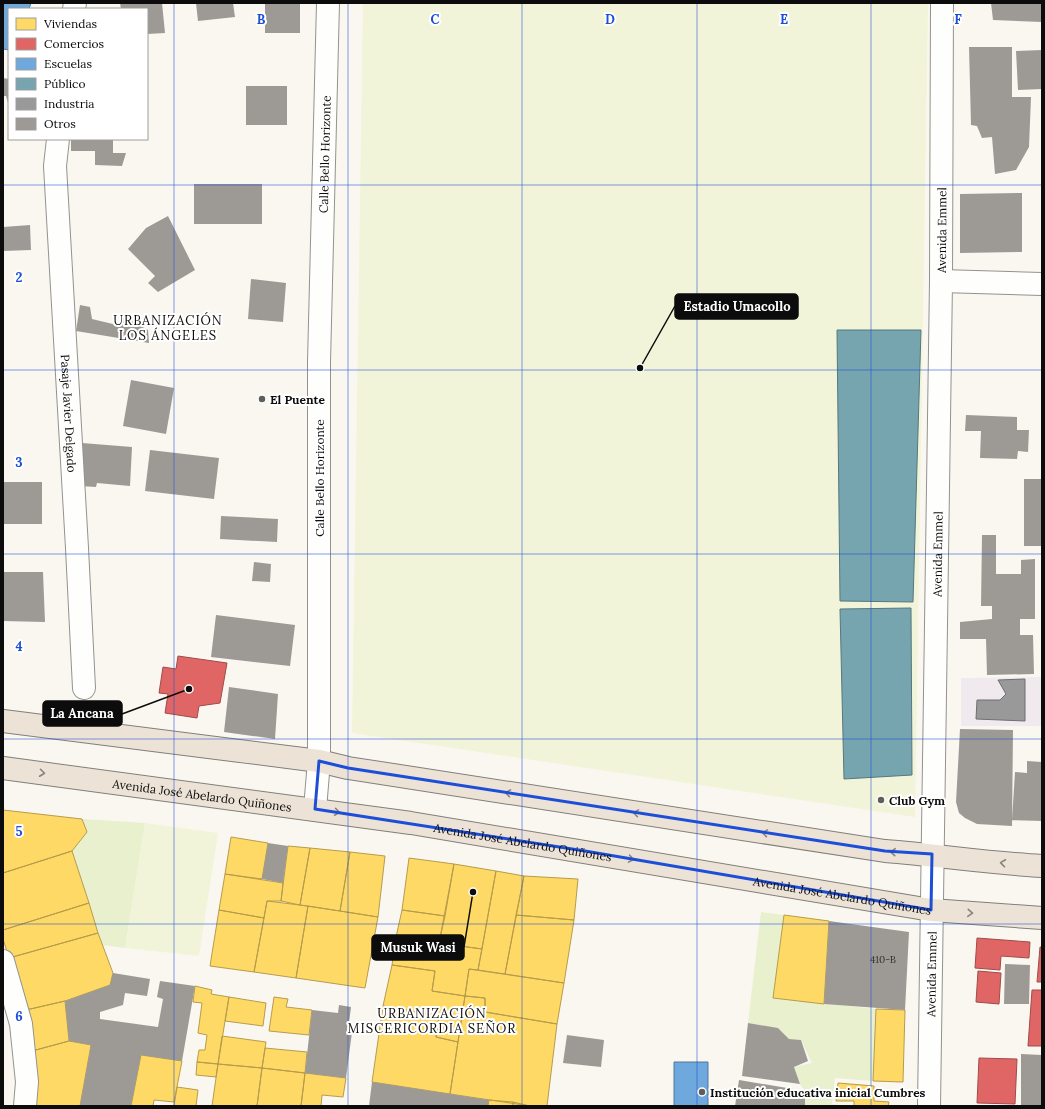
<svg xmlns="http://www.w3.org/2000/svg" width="1045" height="1109" viewBox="0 0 1045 1109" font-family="Lora,serif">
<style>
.industrial{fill:#f0eaee}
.green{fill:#e8f0ce}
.pitch{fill:#f1f4d8}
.homes{fill:#ffd966;stroke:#b69c4b}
.shops{fill:#e06666;stroke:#a04b4b}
.schools{fill:#6fa8dc;stroke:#51799e}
.public{fill:#76a5af;stroke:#56777e}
.industry{fill:#999;stroke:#6f6f6f}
.building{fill:#9d9a96}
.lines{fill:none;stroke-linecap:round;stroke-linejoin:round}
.minor-casing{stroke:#93928f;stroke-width:24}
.tertiary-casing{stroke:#93928f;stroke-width:24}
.primary-casing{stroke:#807f7c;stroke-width:24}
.minor{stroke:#fefefd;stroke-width:22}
.tertiary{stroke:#fefefd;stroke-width:22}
.primary{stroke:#ece3d6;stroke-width:22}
.oneway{stroke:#87827b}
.marked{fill:none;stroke:#1d4ed8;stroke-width:3;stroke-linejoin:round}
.grid{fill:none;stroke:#1d4ed8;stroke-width:1;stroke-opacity:0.55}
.poi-dot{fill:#5f5e5c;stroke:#fff;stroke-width:1.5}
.labels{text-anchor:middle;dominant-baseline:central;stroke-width:4;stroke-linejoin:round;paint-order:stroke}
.number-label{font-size:10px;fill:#30302e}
.street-label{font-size:12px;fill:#0c0c0c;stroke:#fff}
.poi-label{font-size:12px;font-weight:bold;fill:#0c0c0c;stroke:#fff;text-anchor:start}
.neighbourhood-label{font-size:13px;letter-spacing:1px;fill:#0c0c0c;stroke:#fff}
.grid-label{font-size:13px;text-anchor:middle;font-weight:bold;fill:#1d4ed8;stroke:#fff;stroke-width:4;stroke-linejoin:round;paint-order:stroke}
.leader{fill:none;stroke:#0c0c0c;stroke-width:1.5}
.callout-dot{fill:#0c0c0c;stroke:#fff;stroke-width:1.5}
.callout{fill:#0c0c0c;stroke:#0c0c0c;stroke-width:1.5}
.callout-label{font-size:13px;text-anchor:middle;font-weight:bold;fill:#fff}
</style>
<rect width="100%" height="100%" fill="#faf7f0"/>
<!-- industrial -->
<path class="industrial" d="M1042 677V726H961V678Z"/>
<!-- green -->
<path class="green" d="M82 819 145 823 125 948 102 945 72 851Z
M761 912 784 915 773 998 876 1009 873 1081 835 1078 832 1104 849 1106H805V1091L800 1084 794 1067 812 1063 801 1040 789 1039 778 1028 748 1023Z"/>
<!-- pitch -->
<path class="pitch" d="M363 3H928L915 817 352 733Z
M145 823 218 833 199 956 125 948Z"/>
<!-- homes -->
<path class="homes" d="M3 810 82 819 87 832 72 851 3 873Z
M231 837 268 843 262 879 225 874Z
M288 846 310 848 300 905 281 901Z
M310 848 350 852 340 911 300 905Z
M72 851 89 903 3 930V873Z
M350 852 385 856 378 917 340 911Z
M409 858 454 864 445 916 402 910Z
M454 864 496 871 482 949 439 943Z
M496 871 524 876 505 974 478 970Z
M225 874 283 883 281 901H267L264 918 219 910Z
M524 876 578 879 574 920 516 915Z
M267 901 308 906 296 978 254 972Z
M89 903 98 933 9 958 3 939V930Z
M308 906 378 917 365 988 296 978Z
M219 910 264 918 254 972 210 966Z
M402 910 445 916 439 943 396 937Z
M516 915 574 920 564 983 505 974Z
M784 915 829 921 824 1004 773 998Z
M98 933 113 973 110 985 65 1001 26 1010 9 958Z
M396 937 482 949 478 970 469 969 465 996 432 991 435 971 392 965Z
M392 965 435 971 432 991 465 996 458 1042 436 1037 439 1016 383 1006Z
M469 969 564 983 557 1024 485 1012V998L465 996Z
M195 986 212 990 211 994 229 997 218 1064 197 1062 199 1050H205L207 1035 198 1033 202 1003 193 1002Z
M465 996 485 998V1012L557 1024 547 1106H530L450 1094Z
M229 997 266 1003 263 1026 225 1021Z
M274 997 288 999 286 1007 312 1010 309 1035 269 1031Z
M65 1001 69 1041 32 1051 26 1010Z
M383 1006 439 1016 436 1037 458 1042 450 1094 372 1082Z
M876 1009 905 1010 903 1082 873 1081Z
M222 1036 266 1042 262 1068 218 1064Z
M69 1041 91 1045 80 1106H35L32 1051Z
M265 1048 307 1052 305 1073 262 1068Z
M141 1055 182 1061 174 1102 154 1100 153 1106H131Z
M197 1062 218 1064 216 1077 196 1075Z
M218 1064 262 1068 257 1106H212Z
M262 1068 305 1073 301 1106H257Z
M305 1073 346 1078 343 1097 322 1095 321 1106H301Z
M838 1083 874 1086V1101L889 1102 888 1106H854V1101H836Z
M177 1087 198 1090 196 1106H174Z
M489 1100 513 1102V1106H488Z
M513 1102 530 1106H513Z"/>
<!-- shops -->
<path class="shops" d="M178 656 227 663 220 703 199 706 197 718 165 713 168 694 159 693 163 667 176 669Z
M977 938 1030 942 1029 958 1001 956 1000 970 975 968Z
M1040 947H1042V982H1037Z
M978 971 1001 973 999 1004 976 1002Z
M1032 990H1042V1046H1028Z
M979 1058 1017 1059 1015 1104 977 1103Z"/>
<!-- schools -->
<path class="schools" d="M3 3H31L29 9H9V50L3 49Z
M674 1062H708V1106H674Z"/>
<!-- public -->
<path class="public" d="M837 330H921L913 602 840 601Z
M911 608 912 775 844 779 840 609Z"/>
<!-- industry -->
<path class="industry" d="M1025 679V721L976 719 977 700H1000L1006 694 998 680Z"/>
<!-- building -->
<path class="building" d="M120 3H162L165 33 147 34V9H121Z
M196 3H233L235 17 198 21Z
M265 3H300V33H265Z
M991 3H1042V22L993 20Z
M969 47H1012V97H1031L1029 147 1016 170 995 174 992 137 982 138 977 126 971 125Z
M1042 50V89L1018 90 1016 51Z
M3 78 9 79V106L6 96H3Z
M246 86H287V125H246Z
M71 139H113V153H126L122 166 95 165V151H71Z
M194 184H262V224H194Z
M1022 193V252L960 253V194Z
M168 216 195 270 158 292 148 283 155 276 128 249 146 228Z
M30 225 31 250 3 251V227Z
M251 279 286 283 283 322 248 319Z
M80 305 90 307 92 319 117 325 124 317 148 330 149 343 76 331Z
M131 380 174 388 166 434 123 426Z
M966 415 1017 417V430H1029L1028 452 1018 451 1017 459 980 458 981 431H965Z
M82 443 132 447 130 486 97 483 96 487 79 486Z
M150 450 219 458 214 499 145 491Z
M1024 479H1042V546H1024Z
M3 482H42V524H3Z
M221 516 278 519 277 542 220 539Z
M982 535H996V574H1021V560L1035 559V619H1020V635H1033L1034 674 987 675 986 639H960V622L992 619V606H981Z
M254 562 271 564 270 582 252 581Z
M3 572H43L45 622 3 621Z
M216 615 295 625 290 666 211 657Z
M229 687 278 694 275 739 224 732Z
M960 729 1013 730 1012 826 977 824 965 818 959 813 956 802Z
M1027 761 1042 762V821L1012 820 1015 772 1027 773Z
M268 843 288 846 283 883 262 879Z
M829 921 909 932 905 1010 824 1004Z
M1005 964 1030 965 1029 1004H1004Z
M113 973 150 979 147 996 125 993 123 1005 100 1012V1019L158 1027 163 999 157 997 160 981 195 986 182 1061 141 1055 131 1106H80L91 1045 69 1041 65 1001 110 985Z
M339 1005 351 1007 348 1031 352 1032 346 1078 305 1073 312 1010 338 1013Z
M748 1023 778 1028 789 1039 801 1040 808 1061 794 1067 800 1084 742 1076Z
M567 1035 604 1040 601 1067 563 1063Z
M1021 1054 1042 1055V1106H1021Z
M739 1080 805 1091V1106H735Z
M372 1082 489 1100 488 1106H369Z"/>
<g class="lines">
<!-- minor casing -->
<g class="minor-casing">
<g id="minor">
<path d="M74 9 75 3"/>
<path id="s1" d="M58 139 55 166 77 548 84 688"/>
<path d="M941 281 1042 284"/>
<path id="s2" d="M315 809 319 761V362L328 3"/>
<path d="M3 961 21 1024 27 1082 25 1106"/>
</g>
</g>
<!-- tertiary casing -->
<g class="tertiary-casing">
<g id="tertiary">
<path id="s3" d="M929 1106 941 281 942 3"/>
</g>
</g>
<!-- primary casing -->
<g class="primary-casing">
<g id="primary">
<path d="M3 721 319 761 348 768 885 851C937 855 989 863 1042 866"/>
<path id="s4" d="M3 768 411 823 931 910 1042 918"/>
</g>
</g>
<!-- minor -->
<use href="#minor" class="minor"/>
<!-- tertiary -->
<use href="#tertiary" class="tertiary"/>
<!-- primary -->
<use href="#primary" class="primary"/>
</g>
<!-- one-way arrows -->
<defs><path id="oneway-chevron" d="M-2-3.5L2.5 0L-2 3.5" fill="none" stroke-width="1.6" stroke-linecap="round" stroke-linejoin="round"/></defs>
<g class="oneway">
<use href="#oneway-chevron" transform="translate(42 773) rotate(7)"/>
<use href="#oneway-chevron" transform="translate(508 793) rotate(-171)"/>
<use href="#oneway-chevron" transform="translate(337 812) rotate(8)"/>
<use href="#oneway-chevron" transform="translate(636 813) rotate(-171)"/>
<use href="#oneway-chevron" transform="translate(765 833) rotate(-171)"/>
<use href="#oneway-chevron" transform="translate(893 852) rotate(-176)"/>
<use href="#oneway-chevron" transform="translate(631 859) rotate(10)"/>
<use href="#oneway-chevron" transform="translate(1003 863) rotate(-172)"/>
<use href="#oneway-chevron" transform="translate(970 913) rotate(4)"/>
</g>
<!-- marked area -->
<path class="marked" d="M319 761 348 768 885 851 932 854 931 910 585 851 315 809Z"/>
<!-- grid -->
<path class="grid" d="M174 3V1106M348 3V1106M522 3V1106M697 3V1106M871 3V1106M3 185H1042M3 370H1042M3 554H1042M3 739H1042M3 924H1042"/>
<!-- markers -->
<g class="poi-dot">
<circle cx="262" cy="399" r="4"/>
<circle cx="881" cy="800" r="4"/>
<circle cx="702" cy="1092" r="4"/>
</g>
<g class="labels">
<!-- number labels -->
<g class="number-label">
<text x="883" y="959">410-B</text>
</g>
<!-- street labels -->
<g class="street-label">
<text stroke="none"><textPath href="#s2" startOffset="655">Calle Bello Horizonte</textPath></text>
<text stroke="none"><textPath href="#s3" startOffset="876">Avenida Emmel</textPath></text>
<text stroke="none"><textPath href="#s1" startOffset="275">Pasaje Javier Delgado</textPath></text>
<text transform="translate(319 478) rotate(-90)">Calle Bello Horizonte</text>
<text stroke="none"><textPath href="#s3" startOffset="552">Avenida Emmel</textPath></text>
<text stroke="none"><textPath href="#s4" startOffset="201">Avenida José Abelardo Quiñones</textPath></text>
<text stroke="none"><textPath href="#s4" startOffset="525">Avenida José Abelardo Quiñones</textPath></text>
<text stroke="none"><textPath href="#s4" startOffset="849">Avenida José Abelardo Quiñones</textPath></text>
<text stroke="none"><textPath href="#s3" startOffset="132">Avenida Emmel</textPath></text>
</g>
<!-- poi labels -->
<g class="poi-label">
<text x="270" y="399">El Puente</text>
<text x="889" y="800">Club Gym</text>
<text x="710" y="1092">Institución educativa inicial Cumbres</text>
</g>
<!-- neighbourhood labels -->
<g class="neighbourhood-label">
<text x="168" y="320">URBANIZACIÓN<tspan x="168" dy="15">LOS ÁNGELES</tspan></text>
<text x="432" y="1013">URBANIZACIÓN<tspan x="432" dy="15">MISCERICORDIA SEÑOR</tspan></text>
</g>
</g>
<g class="grid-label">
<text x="261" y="24">B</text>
<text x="435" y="24">C</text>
<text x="610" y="24">D</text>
<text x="784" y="24">E</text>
<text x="958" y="24">F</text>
<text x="19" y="282">2</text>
<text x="19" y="467">3</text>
<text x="19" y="651">4</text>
<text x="19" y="836">5</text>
<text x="19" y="1021">6</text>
</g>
<!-- callouts -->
<path class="leader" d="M640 368L675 306M189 689L122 714M473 892L464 947"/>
<g class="callout-dot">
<circle cx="640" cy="368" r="4"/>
<circle cx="189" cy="689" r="4"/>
<circle cx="473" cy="892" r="4"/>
</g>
<g class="callout">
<rect x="675" y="294" width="123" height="25" rx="4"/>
<rect x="43" y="701" width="79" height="25" rx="4"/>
<rect x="372" y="935" width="92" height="25" rx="4"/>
</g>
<g class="callout-label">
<text x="737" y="311">Estadio Umacollo</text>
<text x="82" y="718">La Ancana</text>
<text x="418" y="952">Musuk Wasi</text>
</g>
<!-- border -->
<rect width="1045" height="1109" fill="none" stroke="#0c0c0c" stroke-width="8"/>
<!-- legend -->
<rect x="8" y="8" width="140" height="132" fill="#ffffff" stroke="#9e9e9e"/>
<rect x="16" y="18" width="20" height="12" fill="#ffd966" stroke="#9e9e9e"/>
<text x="44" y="28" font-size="12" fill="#0c0c0c">Viviendas</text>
<rect x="16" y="38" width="20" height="12" fill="#e06666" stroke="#9e9e9e"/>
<text x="44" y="48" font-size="12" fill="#0c0c0c">Comercios</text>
<rect x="16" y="58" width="20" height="12" fill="#6fa8dc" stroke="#9e9e9e"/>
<text x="44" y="68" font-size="12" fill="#0c0c0c">Escuelas</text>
<rect x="16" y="78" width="20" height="12" fill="#76a5af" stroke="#9e9e9e"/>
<text x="44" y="88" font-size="12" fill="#0c0c0c">Público</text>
<rect x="16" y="98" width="20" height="12" fill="#999999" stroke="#9e9e9e"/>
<text x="44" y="108" font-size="12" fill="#0c0c0c">Industria</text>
<rect x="16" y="118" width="20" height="12" fill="#9d9a96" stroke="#9e9e9e"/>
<text x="44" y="128" font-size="12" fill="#0c0c0c">Otros</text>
</svg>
